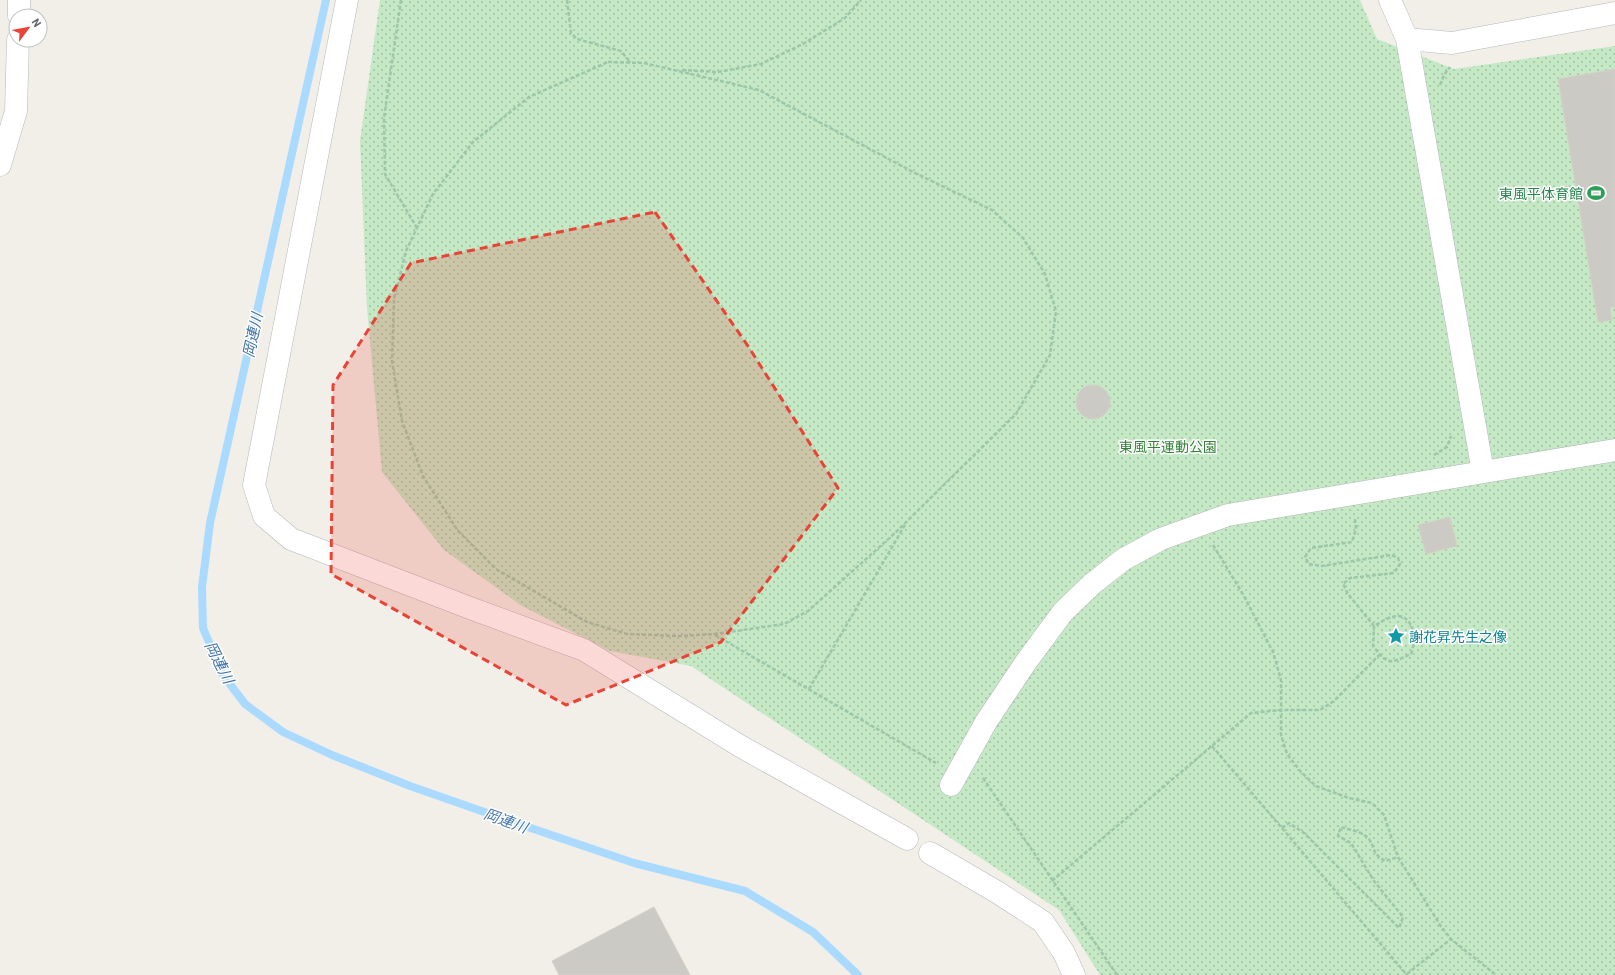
<svg xmlns="http://www.w3.org/2000/svg" width="1615" height="975" viewBox="0 0 1615 975" font-family="Barlow,'Noto Sans JP',sans-serif">
<style>
.park{fill:url(#park-dots)}
.lines{fill:none;stroke-linecap:round;stroke-linejoin:round}
.stream{stroke:#aadaff;stroke-width:8}
.building{fill:#cccac5;stroke:#d6d1c6}
.minor-casing{stroke:#b5b8bc;stroke-width:23}
.path{stroke:#9cc7a9;stroke-width:2.5;stroke-dasharray:4 2;stroke-linecap:butt}
.minor{stroke:#fff;stroke-width:22}
.marked{fill:#ea4335;fill-opacity:0.2;stroke:#ea4335;stroke-width:3;stroke-dasharray:8 5;stroke-linejoin:round}
.labels{text-anchor:middle;dominant-baseline:central;stroke-width:3;stroke-linejoin:round;paint-order:stroke}
.leisure-label{font-size:14px;fill:#27864d;stroke:#fff;text-anchor:end}
.park-label{font-size:14px;fill:#348238;stroke:#fff}
.culture-label{font-size:14px;fill:#0d838f;stroke:#fff;text-anchor:start}
.water-label{font-size:15px;font-style:italic;fill:#4174aa;stroke:#fff}
</style>
<defs>
<pattern id="park-dots" width="8" height="8" patternUnits="userSpaceOnUse"><rect width="8" height="8" fill="#c5e8c5"/><path d="M2 2h.1M6 6h.1" fill="none" stroke="#a3c0a4" stroke-width="1.8" stroke-linecap="round"/></pattern>
</defs>
<rect width="100%" height="100%" fill="#f1efe8"/>
<!-- park -->
<path class="park" d="M380 0H1360L1377 39 1454 69 1615 46V975H1100L1059 910 691 666 610 651 522 606 444 550 382 472 367 308 360 141Z"/>
<g class="lines">
<!-- stream -->
<path class="stream" d="M326 0 210 523 202 587 203 628 223 675 245 704 283 732 332 755 410 786 513 822 634 863 745 891 813 932 858 975"/>
</g>
<!-- building -->
<path class="building" d="M1615 69V307H1610L1612 320 1598 322 1558 79Z
M1076 402a17 17 0 1 1 34 0a17 17 0 1 1-34 0Z
M1450 517 1457 546 1426 554 1418 525Z
M654 907 690 975H559L552 961Z"/>
<g class="lines">
<!-- minor casing -->
<g class="minor-casing">
<path id="minor" d="M347 0 254 485 264 516 291 539 470 608 584 650 740 746 907 839
M1390 0 1407 39 1483 472
M19 16V0
M1407 39 1452 43 1615 13
M0 165 16 111 18 40
M951 785 986 722 1026 662 1063 612 1092 584 1124 559 1161 539 1228 515 1615 450
M930 853 997 892 1043 922 1064 953 1074 975"/>
</g>
<!-- path -->
<path class="path" d="M401 0 384 118 385 174 417 228
M567 0 571 33 577 39 621 51 630 62
M608 62 644 63 759 90 915 173 992 210 1023 238 1045 274 1056 311 1050 355 1016 414 895 533 808 611 784 624 715 634 679 636 627 634 587 622 496 569 458 531 423 476 402 421 392 361 394 299 406 251 433 194 473 142 529 97Z
M682 70 718 72 761 64 803 44 845 18 861 0
M1440 85 1444 75 1450 67
M1434 455 1447 447 1451 436
M1355 519 1356 529 1352 542 1311 548 1305 557 1309 564 1322 566 1391 555 1398 558 1400 564 1394 573 1350 578 1343 584 1348 594 1374 626C1381 622 1388 617 1397 616 1415 616 1416 642 1411 654 1390 664 1387 665 1373 646L1374 626
M1213 545 1244 596 1273 652 1281 680V735L1287 754 1301 772 1316 786 1349 798 1372 803 1384 815 1398 857 1440 925 1451 939 1496 975
M715 635 936 763
M809 689 905 525
M1212 746 1407 975
M983 778 1117 975
M1282 828 1289 823 1304 833 1399 928 1403 917 1374 881 1351 843 1338 836 1341 827C1350 830 1361 831 1368 838 1376 847 1370 852 1385 861L1398 857
M1052 881 1251 713 1281 710H1320L1334 701 1379 655
M1407 974 1451 939"/>
<!-- minor -->
<use href="#minor" class="minor"/>
</g>
<!-- marked area -->
<path class="marked" d="M655 212 748 346 838 488 721 642 566 705 331 574 333 385 411 263Z"/>
<!-- icons -->
<defs>
<g id="stadium-bare" transform="scale(1.38)"><path d="M0-5a6.5 5 0 1 0 0 10a6.5 5 0 1 0 0-10ZM-3.5-1.8h7v3.6h-7Z" fill="#2e9e5b" stroke="#fff" stroke-width="2.5" paint-order="stroke"/></g>
<g id="sight-bare" transform="scale(1.38)"><path d="M0-6L1.8-2.2L6-1.7L2.9 1.2L3.7 5.4L0 3.3L-3.7 5.4L-2.9 1.2L-6-1.7L-1.8-2.2Z" fill="#0f9aa8" stroke="#fff" stroke-width="2.5" paint-order="stroke"/></g>
</defs>
<g fill-rule="evenodd">
<use href="#stadium-bare" x="1596" y="193"/>
<use href="#sight-bare" x="1396" y="636"/>
</g>
<g class="labels">
<!-- leisure labels -->
<g class="leisure-label">
<text x="1583" y="193">東風平体育館</text>
</g>
<!-- park labels -->
<g class="park-label">
<text x="1168" y="446">東風平運動公園</text>
</g>
<!-- culture labels -->
<g class="culture-label">
<text x="1409" y="636">謝花昇先生之像</text>
</g>
<!-- water labels -->
<g class="water-label">
<text transform="translate(252 335) rotate(-78)">岡連川</text>
<text transform="translate(220 662) rotate(63)">岡連川</text>
<text transform="translate(506 820) rotate(20)">岡連川</text>
</g>
</g>
<!-- north arrow -->
<g transform="translate(28 28) rotate(58)"><circle r="19" fill="#ffffff" stroke="#bfc1c3"/>
<path d="M0-3L7 15L0 10L-7 15Z" fill="#ea4335"/>
<text y="-6" font-size="11" font-weight="bold" text-anchor="middle" fill="#5f6368">N</text>
</g>
</svg>
